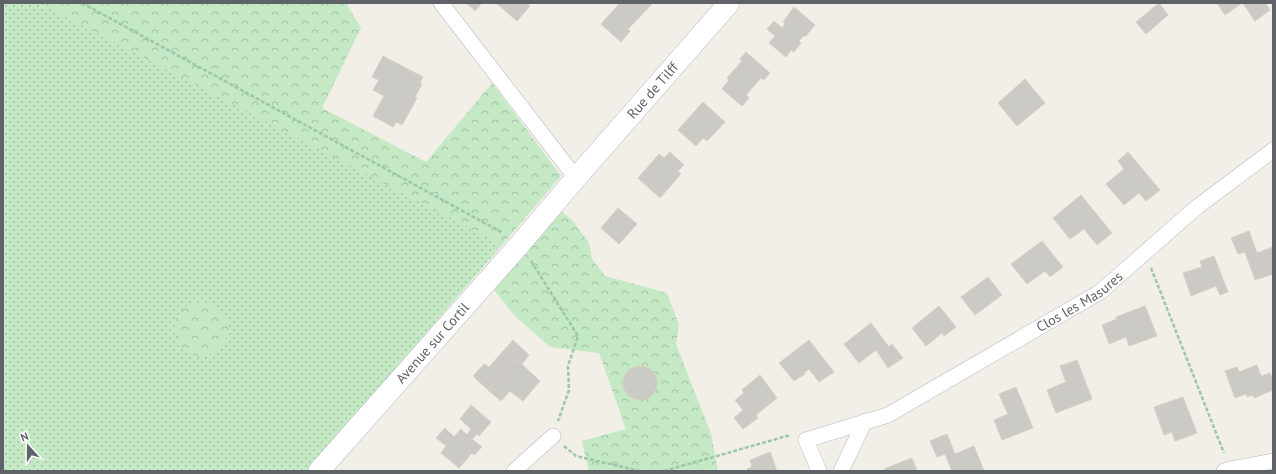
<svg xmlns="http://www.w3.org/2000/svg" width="1276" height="474" viewBox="0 0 1276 474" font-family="'PT Sans',sans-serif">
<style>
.grass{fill:url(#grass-dots)}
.forest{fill:url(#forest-crowns)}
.building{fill:#cccac5;stroke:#d6d1c6}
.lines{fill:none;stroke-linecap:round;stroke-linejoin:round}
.street-casing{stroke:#b5b8bc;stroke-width:16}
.secondary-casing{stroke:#b6babf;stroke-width:22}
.path{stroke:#9cc7a9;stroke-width:2.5;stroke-dasharray:4 2;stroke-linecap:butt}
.street{stroke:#fff;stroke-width:15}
.secondary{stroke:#fff;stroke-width:21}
.labels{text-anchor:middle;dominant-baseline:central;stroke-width:3;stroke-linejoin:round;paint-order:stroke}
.street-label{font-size:14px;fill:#5f6368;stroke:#fff}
</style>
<defs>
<pattern id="grass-dots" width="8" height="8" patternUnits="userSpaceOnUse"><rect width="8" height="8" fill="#c5e8c5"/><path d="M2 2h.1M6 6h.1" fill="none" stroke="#a3c0a4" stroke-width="1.8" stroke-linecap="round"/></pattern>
<pattern id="forest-crowns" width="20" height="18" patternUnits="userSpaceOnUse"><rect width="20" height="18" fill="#c5e8c5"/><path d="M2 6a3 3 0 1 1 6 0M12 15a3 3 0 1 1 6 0" fill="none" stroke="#a3c0a4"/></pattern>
</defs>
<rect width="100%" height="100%" fill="#f1efe8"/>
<!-- grass -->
<path class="grass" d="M3 3H40L340 157 502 245 307 471H3Z"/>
<!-- forest -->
<path class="forest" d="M39 3H346L361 28 322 108 426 162 492 83 561 176 502 245Z
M557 207 573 221 589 243 592 259 605 276 667 293 679 325 676 344 711 434 718 471H589L582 441 626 429 599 353 550 347 515 316 494 290Z
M174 329a27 27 0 1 1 54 0a27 27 0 1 1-54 0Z"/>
<!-- building -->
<path class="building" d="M466 3H482L475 11Z
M496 3H526L530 6 517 21Z
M620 3H653L628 29 630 31 621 42 601 24Z
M1159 3 1168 15 1146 34 1136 22Z
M1217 3H1242L1225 15Z
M1243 3H1265L1270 10 1255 21Z
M794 7 815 25 805 37 804 35 799 41 801 43 794 52 791 50 786 57 769 43 775 36 767 29 774 21 782 28 785 24 783 22Z
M746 52 770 73 764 80 761 78 746 95 749 98 742 106 722 89 729 80 727 78 742 61 740 59Z
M383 56 423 77 420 83 422 84 415 97 417 98 402 125 396 122 393 127 373 116 384 96 373 90 379 80 372 77Z
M1025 79 1045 103 1017 126 998 103Z
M703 102 725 122 707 141 703 138 696 146 678 130Z
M670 152 684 165 678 171 681 174 660 198 638 178 659 154 664 158Z
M1128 152 1160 190 1146 201 1139 193 1124 205 1106 184 1124 169 1118 161Z
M1081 195 1112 233 1097 245 1084 229 1070 239 1053 218Z
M618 208 637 224 619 244 601 228Z
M1249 231 1257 253 1273 247V274L1255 280 1245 252 1238 254 1231 238Z
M1042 241 1063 267 1050 277 1045 271 1027 284 1011 264Z
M1214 256 1228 292 1220 295 1216 286 1191 296 1183 273 1202 267 1200 261Z
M988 277 1002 295 975 315 961 297Z
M939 306 956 327 944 336 942 333 926 346 912 328Z
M1145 306 1157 336 1129 346 1126 337 1109 344 1102 325 1117 319 1116 317Z
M871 323 889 347 892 344 903 358 888 368 876 350 859 363 844 344Z
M513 340 529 355 522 364 515 358 488 390 473 376 484 364 489 367Z
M809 340 834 372 819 382 809 369 804 373 805 374 794 381 779 363Z
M515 358 540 381 523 401 510 391 501 401 488 390Z
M1077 360 1092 399 1056 413 1047 390 1066 382 1060 366Z
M1257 365 1261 376 1270 373 1273 380V390L1254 398 1253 395 1247 397 1246 394 1235 398 1225 371 1237 367 1239 372Z
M623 383a17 17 0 1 1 34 0a17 17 0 1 1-34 0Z
M760 375 777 398 756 415 758 418 743 429 734 418 743 410 735 400 744 393 742 390Z
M1016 387 1033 428 1002 440 994 420 1008 414 999 394Z
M1183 397 1197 433 1175 441 1172 432 1164 435 1154 407Z
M471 405 491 422 479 436 477 434 472 439 482 447 474 455 472 453 459 468 441 453 446 446 436 438 445 428 454 437 461 429 467 435 471 429 460 419Z
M947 434 955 454 974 446 984 471H952L945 454 937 457 930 441Z
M770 452 777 471H748L747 469 752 467 750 460Z
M912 458 917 471H885L884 469Z"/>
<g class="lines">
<!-- street casing -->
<g class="street-casing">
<g id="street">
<path d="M441 3 576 178"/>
<path d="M514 471 553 436"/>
<path id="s1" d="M819 471 806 440 888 415 1100 292 1197 207 1273 150"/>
<path d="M841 471 865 421"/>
<path d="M1224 471 1230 469 1273 461"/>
</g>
</g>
<!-- secondary casing -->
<g class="secondary-casing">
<g id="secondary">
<path id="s2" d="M319 471 521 243 576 178 729 3"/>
</g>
</g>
<!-- path -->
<path class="path" d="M82 3 503 233
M531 261 578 336 568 366 569 390 558 421
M1151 268 1224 453
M564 446 576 456 640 471
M664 471 787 436H790"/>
<!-- street -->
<use href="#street" class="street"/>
<!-- secondary -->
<use href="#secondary" class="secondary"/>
</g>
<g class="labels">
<!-- street labels -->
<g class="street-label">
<text stroke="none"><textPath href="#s2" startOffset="506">Rue de Tilff</textPath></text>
<text stroke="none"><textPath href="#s1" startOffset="342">Clos les Masures</textPath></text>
<text stroke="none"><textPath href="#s2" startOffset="171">Avenue sur Cortil</textPath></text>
</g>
</g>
<!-- border -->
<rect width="1276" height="474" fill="none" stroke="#5f6368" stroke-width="8"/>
<!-- north arrow -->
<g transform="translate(28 446) rotate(339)" stroke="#ffffff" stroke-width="3" paint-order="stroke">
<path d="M0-3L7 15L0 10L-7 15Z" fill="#5f6368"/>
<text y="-6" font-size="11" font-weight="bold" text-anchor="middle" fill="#5f6368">N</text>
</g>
</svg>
